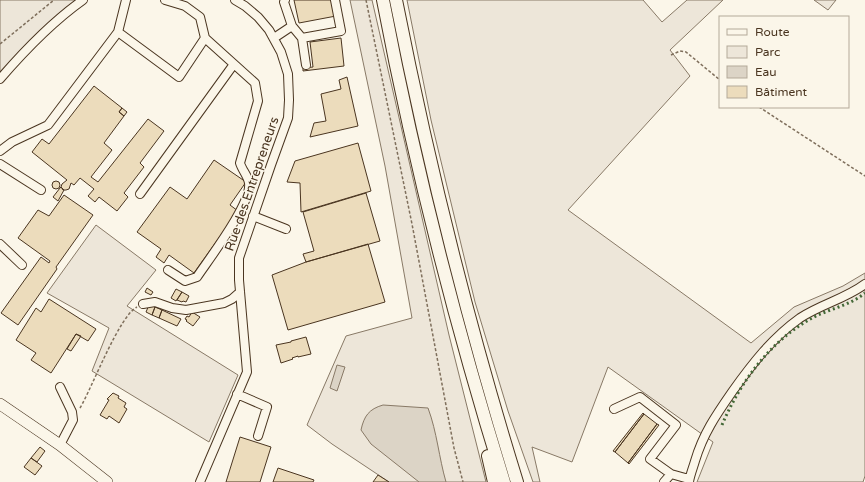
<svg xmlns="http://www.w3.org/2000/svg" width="865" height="482" viewBox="0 0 865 482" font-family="'Varela Round',sans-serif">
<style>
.green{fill:#ede6d9;stroke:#887966}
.water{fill:#dcd4c6;stroke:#887966}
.building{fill:#ecdcbc;stroke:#4a3520}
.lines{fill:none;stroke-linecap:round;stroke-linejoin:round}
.minor-casing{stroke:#4a3520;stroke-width:10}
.major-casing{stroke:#4a3520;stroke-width:12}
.highway-casing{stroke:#4a3520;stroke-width:14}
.path{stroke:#7f6f5c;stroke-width:1.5;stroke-dasharray:3 2;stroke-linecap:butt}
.minor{stroke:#fbf6e9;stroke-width:8}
.major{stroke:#fbf6e9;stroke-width:11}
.highway{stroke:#fbf6e9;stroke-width:12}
.hedge{stroke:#436837;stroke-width:3;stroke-dasharray:2 3;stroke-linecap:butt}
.labels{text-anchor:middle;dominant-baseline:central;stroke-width:3;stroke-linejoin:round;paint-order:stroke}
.street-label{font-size:13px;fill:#4a3520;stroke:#fbf6e9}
</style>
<rect width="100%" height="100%" fill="#fbf6e9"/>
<!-- green -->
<path class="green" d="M0 0H76C48 21 23 47 0 73Z
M350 0H372L449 335 486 482H389L332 444 307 425 346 336 412 318 385 166Z
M407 0H643L662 22 687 0H723L670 50 690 76 568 210 751 343 794 307 843 286 865 273V476L863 482H697L713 442 608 367 572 462 532 447 540 482H533L508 411 475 302 431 120Z
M814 0H836L828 10Z
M96 225 156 270 127 306 238 375 209 442 92 371 109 328 47 293Z"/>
<!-- water -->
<path class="water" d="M337 365 345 367 337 391 330 388Z
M383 405 428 408C437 432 439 458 446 482H419L371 444 361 430C364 416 369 409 383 405Z"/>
<!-- building -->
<path class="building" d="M294 0H332L336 16 299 23Z
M341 38 344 66 303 71V68L313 67 310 42Z
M347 77 358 126 310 137 314 123 326 121 321 94 341 89 339 80Z
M94 86 122 108 119 112 124 116 104 143 112 150 91 177 98 182 148 119 164 131 140 163 144 167 124 193 128 197 117 211 99 197 95 202 88 196 94 189 80 178 74 185 71 183 69 189 66 190H63L61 187 62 184 67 180 32 152 42 139 49 144Z
M122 108 127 112 124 116 119 112Z
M358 143 371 191 301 212 300 183 287 182 295 161Z
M214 160 246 182 230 205 238 211 194 273 169 255 164 263 156 257 161 249 137 232 170 187 187 199Z
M52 185a4 4 0 1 1 8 0a4 4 0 1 1-8 0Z
M60 188 61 187 64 190 58 201 53 197Z
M366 193 380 241 306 262 303 254 314 251 303 212Z
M64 195 93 215 56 267 57 269 18 325 1 313 41 257 49 263 50 261 18 238 38 210 49 216Z
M368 244 385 302 288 330 272 275 306 262Z
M147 288 153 292 151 295 145 292Z
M176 289 182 292 176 301 171 298Z
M182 292 189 296 186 302 183 301 182 302 177 300Z
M49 299 96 329 88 341 76 334 51 373 31 360 36 353 16 340 36 308 41 312Z
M149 305 155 307 152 315 146 312Z
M155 307 162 310 159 318 152 315Z
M162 310 181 319 177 326 159 318Z
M192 312 200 317 193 326 186 321 187 320 185 319 187 316 189 317Z
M76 334 81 336 71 351 67 349Z
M306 337 311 354 298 357V356L292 358 293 359 281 363 276 345 291 342V341Z
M113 393 119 396 118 398 126 403 124 407 127 409 119 423 109 416 107 419 100 415 109 400 107 399Z
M643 413 644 414 615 452 613 451Z
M644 414 657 424 628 463 615 452Z
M657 424 659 425 629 464 628 463Z
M240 437 271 447 260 482H226Z
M40 447 45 451 37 462 31 458Z
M31 458 42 466 35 475 24 467Z
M278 468 314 480 313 482H273Z
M378 475 389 482H373Z"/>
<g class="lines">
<!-- minor casing -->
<g class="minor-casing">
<path id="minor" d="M126 0 118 32 179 77 205 38
M165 0 185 6 200 17 205 38 255 83 258 101 240 163C242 170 248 176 249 183 252 203 209 259 197 277L185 281 168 270
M285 0 284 2 292 26 302 38 341 31 335 0
M274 38 292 26
M302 38 306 65
M0 79C25 50 52 22 83 0
M0 151 12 142 48 125 118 32
M0 164 41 190
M140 194 234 64
M253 216 286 229
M0 244 22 265
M143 304 155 302 172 308 186 310 224 303 232 299 240 292
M60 387 72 412 73 420 60 445
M237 394 267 407 258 436
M614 409 640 397 676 425 650 459 671 474
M200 482 247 372 239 280V258L271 165 288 118 289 100 288 74 281 52 269 30 258 17 245 6 235 0
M664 482 671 474 689 479
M689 482C690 475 693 468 695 461 703 434 716 415 732 392 752 364 772 338 800 318 821 304 845 299 865 284"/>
</g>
<!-- major casing -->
<g class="major-casing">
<path id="major" d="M0 404 60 445 107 482"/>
</g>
<!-- highway casing -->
<g class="highway-casing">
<path id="highway" d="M383 0C414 163 455 324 504 482
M396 0C428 162 468 324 517 482
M488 456 494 482"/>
</g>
<!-- path -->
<path class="path" d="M366 0 412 224 454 448 463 482
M0 44 54 0
M671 55 680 51 686 52 720 80
M759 107 865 176
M80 408C92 388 119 316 137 307"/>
<!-- minor -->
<use href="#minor" class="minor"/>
<!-- major -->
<use href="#major" class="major"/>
<!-- highway -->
<use href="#highway" class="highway"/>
<!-- hedge -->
<path class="hedge" d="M722 425C741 380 773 337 818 315 834 308 852 304 865 293"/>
</g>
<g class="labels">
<!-- street labels -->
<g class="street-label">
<text transform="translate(252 184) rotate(-71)">Rue des Entrepreneurs</text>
</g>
</g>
<!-- legend -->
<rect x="719" y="16" width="130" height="92" fill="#fbf6e9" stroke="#b4a999"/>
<rect x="727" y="29" width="20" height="6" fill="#fbf6e9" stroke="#b4a999"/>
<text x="755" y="36" font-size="12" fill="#4a3520">Route</text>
<rect x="727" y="46" width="20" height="12" fill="#ede6d9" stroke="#b4a999"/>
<text x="755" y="56" font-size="12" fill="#4a3520">Parc</text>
<rect x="727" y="66" width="20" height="12" fill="#dcd4c6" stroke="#b4a999"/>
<text x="755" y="76" font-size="12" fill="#4a3520">Eau</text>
<rect x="727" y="86" width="20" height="12" fill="#ecdcbc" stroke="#b4a999"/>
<text x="755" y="96" font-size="12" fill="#4a3520">Bâtiment</text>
</svg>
